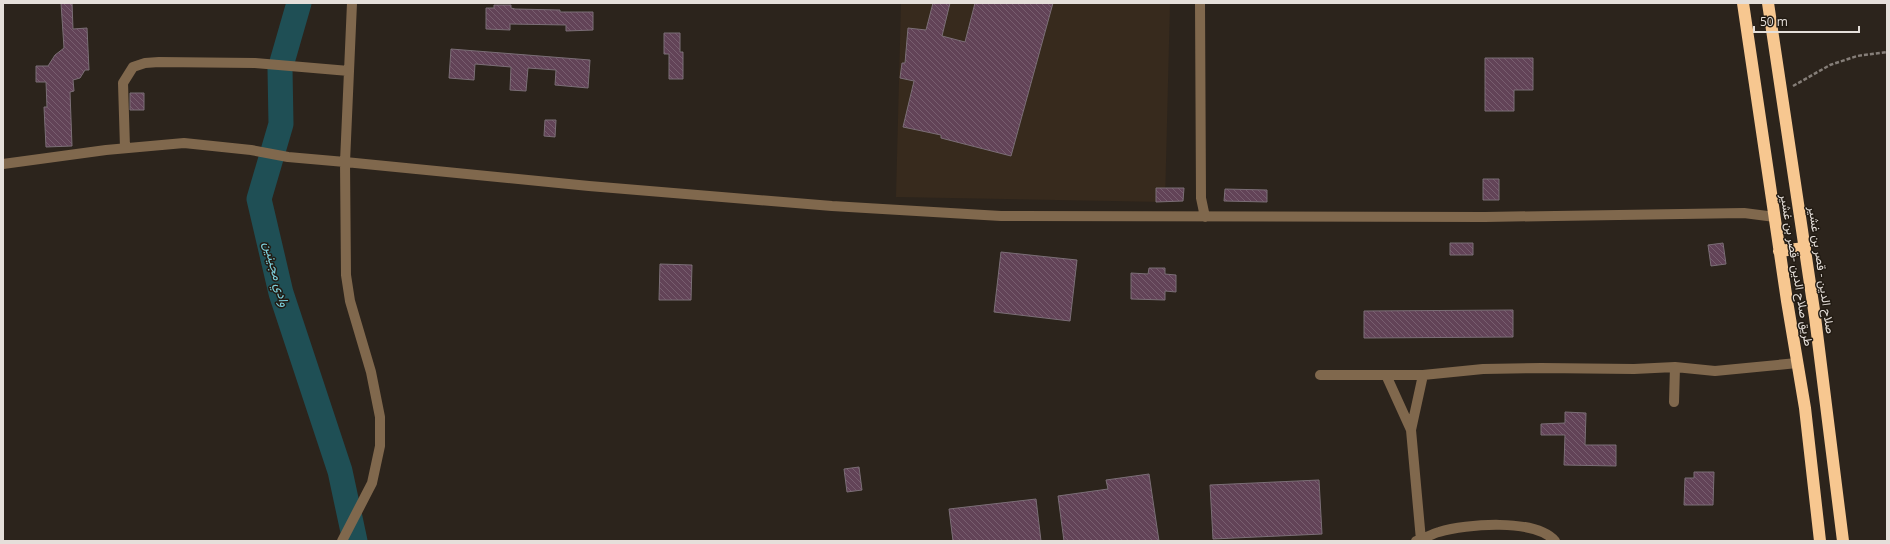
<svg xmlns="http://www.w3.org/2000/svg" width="1890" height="544" viewBox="0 0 1890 544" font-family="'Open Sans',Vazirmatn,sans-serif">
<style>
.built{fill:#372a1d}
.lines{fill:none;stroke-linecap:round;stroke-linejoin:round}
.river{stroke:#1f4f55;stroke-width:25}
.building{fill:url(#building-back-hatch);stroke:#7b6e76}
.path{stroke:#857e78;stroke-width:2.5;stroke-dasharray:4 2;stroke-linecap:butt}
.minor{stroke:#80684d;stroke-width:10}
.highway{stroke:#f7c790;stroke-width:12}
.labels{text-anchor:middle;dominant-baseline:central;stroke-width:3;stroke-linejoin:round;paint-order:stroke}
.street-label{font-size:12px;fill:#e5dfda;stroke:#221b13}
.water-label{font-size:13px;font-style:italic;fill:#7dcfdb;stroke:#221b13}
</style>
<defs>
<pattern id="building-back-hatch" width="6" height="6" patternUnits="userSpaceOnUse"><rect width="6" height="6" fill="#624357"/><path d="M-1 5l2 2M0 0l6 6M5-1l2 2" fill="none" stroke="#785e6f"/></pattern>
</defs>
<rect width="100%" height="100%" fill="#2c241c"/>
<!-- built -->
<path class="built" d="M901 3H1170L1165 202 896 197Z"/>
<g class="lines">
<!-- river -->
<path class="river" d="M299 3 280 69 281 124 259 199 281 293 340 471 355 541"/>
</g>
<!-- building -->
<path class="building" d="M61 3H72L73 29 87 28 89 70H85L80 78 73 80 74 91 70 92 72 146 46 147 44 107H47L46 82H36V66H48L55 55 64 48Z
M933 3H950L942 36 965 42 975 3H1053L1011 156 941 138V135L903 127 914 81 900 78 902 63H905L908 28 926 30Z
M494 5H511V8L515 9 560 10V12H593V30L566 31V25L510 24V30L486 29V8H494Z
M664 33H680V52H683V79H669V54H664Z
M451 49 590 60 588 88 555 85 556 70 528 68 526 91 510 90 511 67 475 64 474 80 449 78Z
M1485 58H1533V90H1514V111H1485Z
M130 93H144V110H130Z
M545 120H556L555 137 544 136Z
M1483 179H1499V200H1483Z
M1156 188H1184L1183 201 1156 202Z
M1225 189 1267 190V202L1224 201Z
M1450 243H1473V255H1450Z
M1723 243 1726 264 1711 266 1708 245Z
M1001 252 1077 260 1070 321 994 312Z
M660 264 692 265 691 300H659Z
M1149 268H1165V274L1176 275V292L1165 291V300L1131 299V273L1148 274Z
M1513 310V337L1364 338V311Z
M1565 412 1586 413 1585 445H1616V466L1564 465 1565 435H1541V424L1565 423Z
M859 467 862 490 847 492 844 469Z
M1694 472H1714L1713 505H1684L1685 478H1694Z
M1149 474 1159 541H1064L1058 496 1108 489 1106 480Z
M1319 480 1322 534 1213 539 1210 485Z
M1036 499 1041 541H953L949 509Z"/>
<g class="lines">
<!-- path -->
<path class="path" d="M1793 86 1830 65 1857 56 1887 52"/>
<!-- minor -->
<path class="minor" d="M352 3 345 162 589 186 832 206 1001 216 1485 217 1744 213 1775 217
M1200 3 1201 198 1205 217
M125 148 123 83 133 67 145 63 159 62 255 63 349 71
M3 164 106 150 184 143 251 150 288 157 345 162 346 275 350 301 371 372 380 417V446L372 483 342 541
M1320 375H1423L1483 369 1541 368 1634 369 1675 367 1715 371 1797 363
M1386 375 1411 430
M1674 402 1675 367
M1421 540 1411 430 1423 375
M1416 541C1424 539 1431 534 1439 532 1466 524 1535 518 1555 541"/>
<!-- highway -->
<path class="highway" d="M1743 3 1787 301 1805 408 1820 541
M1768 3 1815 317 1843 541
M1779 251 1805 248"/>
</g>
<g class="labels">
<!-- street labels -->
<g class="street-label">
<text transform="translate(1797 270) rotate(81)">طريق صلاح الدين -قصر بن غشير</text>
<text transform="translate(1822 270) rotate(82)">صلاح الدين - قصر بن غشير</text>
</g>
<!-- water labels -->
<g class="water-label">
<text transform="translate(277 274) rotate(75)">وادي مجينين</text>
</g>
</g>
<!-- border -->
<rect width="1890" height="544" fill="none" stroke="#e5dfda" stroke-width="8"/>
<!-- scale -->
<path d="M1754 26v6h105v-6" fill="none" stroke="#e5dfda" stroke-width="2"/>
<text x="1760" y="26" font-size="12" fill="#e5dfda" stroke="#221b13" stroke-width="3" paint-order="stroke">50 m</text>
</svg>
